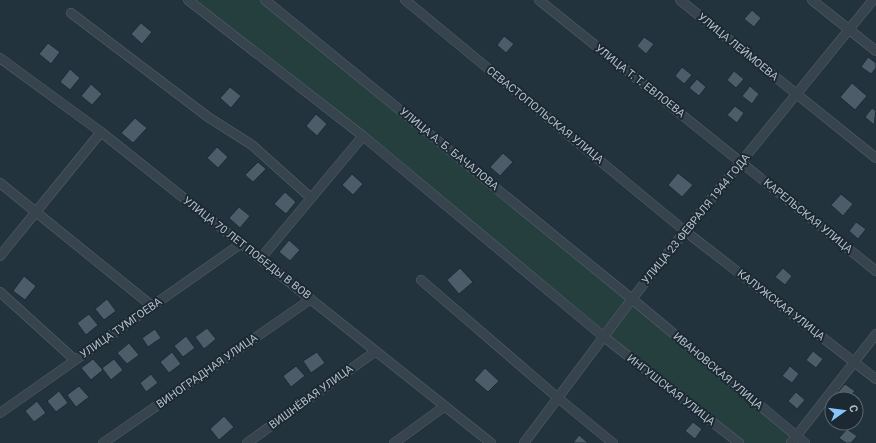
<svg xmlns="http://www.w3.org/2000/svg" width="876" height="443" viewBox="0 0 876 443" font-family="Roboto,sans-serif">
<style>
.green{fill:#253f3e}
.building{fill:#4c5c69;stroke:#1e2b35}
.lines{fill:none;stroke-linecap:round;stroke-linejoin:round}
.minor-casing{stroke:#55626c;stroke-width:10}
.minor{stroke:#37444e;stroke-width:9}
.labels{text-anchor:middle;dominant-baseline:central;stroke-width:4;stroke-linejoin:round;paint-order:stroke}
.street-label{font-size:11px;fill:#b3bfc9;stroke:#1c2933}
</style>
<rect width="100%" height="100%" fill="#23333e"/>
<!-- green -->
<path class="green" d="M188 0H265L805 443H739Z"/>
<!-- building -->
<path class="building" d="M752 10 761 18 754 27 744 19Z
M141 23 152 32 142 44 131 34Z
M504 36 514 44 506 53 497 45Z
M644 37 654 44 646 54 637 46Z
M48 43 60 52 51 64 39 54Z
M868 57 876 63V68L871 74 861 67Z
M682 67 692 75 684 84 675 76Z
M70 69 80 78 70 90 60 82Z
M734 71 744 79 736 88 727 80Z
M697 79 706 87 699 96 689 88Z
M852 83 867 96 855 110 840 97Z
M91 84 102 94 92 105 81 96Z
M750 86 759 94 752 104 742 96Z
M230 87 241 96 231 108 220 98Z
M735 106 744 113 737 123 727 115Z
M872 108 876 111 874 125 865 117Z
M316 114 327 124 317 136 306 126Z
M135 118 147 128 133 143 121 133Z
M217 147 228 157 218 168 207 158Z
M503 153 513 162 500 176 490 167Z
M258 162 266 169 253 182 245 175Z
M678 173 693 185 682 197 668 185Z
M352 174 363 184 353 195 342 185Z
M285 192 296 202 286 214 274 204Z
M841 194 853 204 843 216 831 205Z
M239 207 250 216 240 228 229 218Z
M856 222 866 229 858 239 849 231Z
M289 240 300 250 290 261 279 252Z
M460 268 473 282 459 294 447 280Z
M783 268 792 276 785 285 775 277Z
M24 276 36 286 25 300 13 291Z
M107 299 116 311 104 320 95 309Z
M89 314 98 325 86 335 77 323Z
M207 328 216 339 204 349 195 337Z
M155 329 161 338 148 347 142 338Z
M186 336 195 348 183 357 174 346Z
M129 343 139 355 127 364 117 353Z
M813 351 823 359 816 368 806 360Z
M172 352 181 364 169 373 160 362Z
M317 352 325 363 311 373 303 361Z
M93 359 103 370 91 380 81 368Z
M114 359 123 370 111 380 102 368Z
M296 366 305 376 291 387 283 376Z
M790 366 799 374 792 383 782 376Z
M485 368 499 381 488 392 474 380Z
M151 374 158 383 146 392 140 383Z
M845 384 855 391 848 399H845L837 393Z
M79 386 89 397 76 407 67 395Z
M59 391 68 403 56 412 47 401Z
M796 392 805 400 797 409 788 401Z
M37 401 46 413 34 422 25 411Z
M224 416 234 427 219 440 210 429Z
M693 422 702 429 695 439 685 431Z
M847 429 857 436 851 443H846L839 438Z
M579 435 588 443H573Z"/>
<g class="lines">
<!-- minor casing -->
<g class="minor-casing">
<path id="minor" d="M188 0 363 136 604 337 739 443
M265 0 632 299 805 443
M405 0 685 231 876 379
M539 0 876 271
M680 0 876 158
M812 0 876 51
M71 13 208 117 252 145 311 198
M0 58 101 132 491 443
M0 183 152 306
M0 256 101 132
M261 258 363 136
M421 280 558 398 613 443
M0 292 75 360
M0 413 242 243
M103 443 311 299
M247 443 376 351
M394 443 445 406
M524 443 632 299 685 231 873 0
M791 443 876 334"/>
</g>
<!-- minor -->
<use href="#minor" class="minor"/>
</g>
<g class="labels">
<!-- street labels -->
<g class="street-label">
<text transform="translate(738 47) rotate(39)">УЛИЦА ЛЕЙМОЕВА</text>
<text transform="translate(640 81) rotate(38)">УЛИЦА Т. Т. ЕВЛОЕВА</text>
<text transform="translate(545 115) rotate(39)">СЕВАСТОПОЛЬСКАЯ УЛИЦА</text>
<text transform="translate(449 149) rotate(39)">УЛИЦА А. Б. БАЧАЛОВА</text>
<text transform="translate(808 216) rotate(39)">КАРЕЛЬСКАЯ УЛИЦА</text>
<text transform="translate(696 219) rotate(-51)">УЛИЦА 23 ФЕВРАЛЯ 1944 ГОДА</text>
<text transform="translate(247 248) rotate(38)">УЛИЦА 70 ЛЕТ ПОБЕДЫ В ВОВ</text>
<text transform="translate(781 305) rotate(38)">КАЛУЖСКАЯ УЛИЦА</text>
<text transform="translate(121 328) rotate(-35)">УЛИЦА ТУМГОЕВА</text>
<text transform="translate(207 371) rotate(-35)">ВИНОГРАДНАЯ УЛИЦА</text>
<text transform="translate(718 371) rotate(40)">ИВАНОВСКАЯ УЛИЦА</text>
<text transform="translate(671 390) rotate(38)">ИНГУШСКАЯ УЛИЦА</text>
<text transform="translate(311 397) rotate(-36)">ВИШНЁВАЯ УЛИЦА</text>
</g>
</g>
<!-- north arrow -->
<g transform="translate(844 411) rotate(76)"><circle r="19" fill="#1c2933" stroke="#58656f"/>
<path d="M0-3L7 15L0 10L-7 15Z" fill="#88c4f9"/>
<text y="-6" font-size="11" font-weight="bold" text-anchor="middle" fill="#b3bfc9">С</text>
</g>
</svg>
